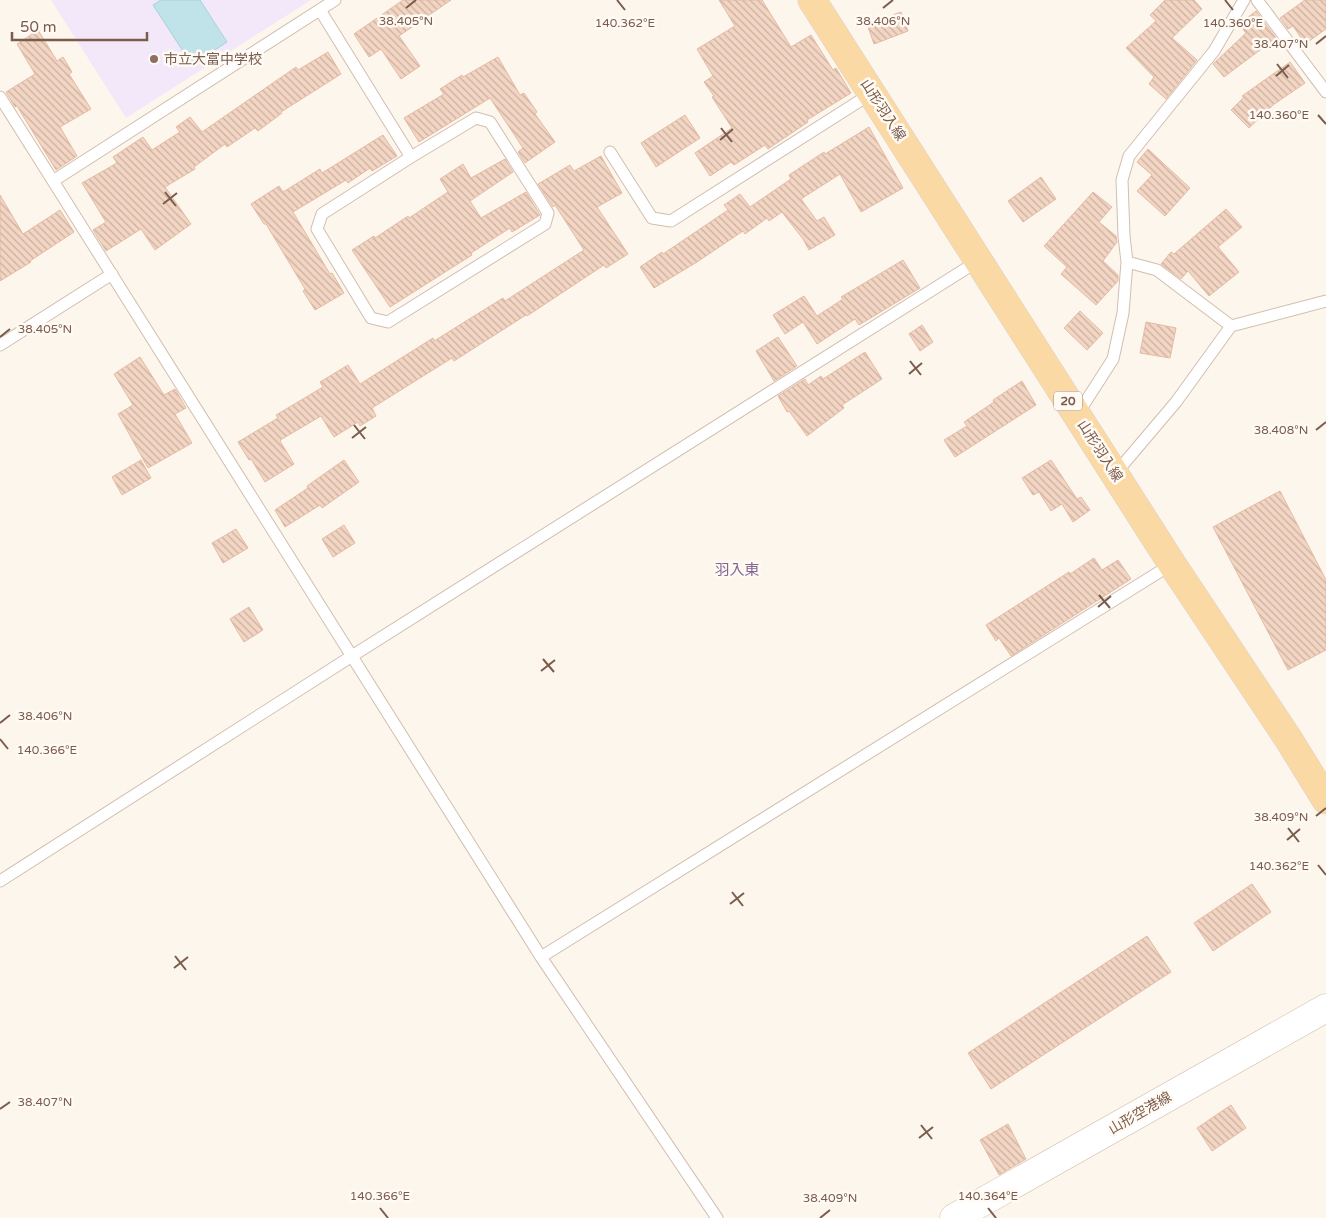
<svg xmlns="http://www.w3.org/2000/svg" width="1326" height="1218" viewBox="0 0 1326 1218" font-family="'Varela Round','Noto Sans JP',sans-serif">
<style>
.education{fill:#f3e8fa}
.water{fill:#bfe3e8;stroke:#a5d3da}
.building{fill:url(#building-back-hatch);stroke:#e6bba3}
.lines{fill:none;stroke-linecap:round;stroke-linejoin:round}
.service-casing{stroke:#d1beb0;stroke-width:13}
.secondary-casing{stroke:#d6c0b0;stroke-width:29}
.primary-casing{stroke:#dad1cd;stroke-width:29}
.service{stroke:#fff;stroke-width:11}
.secondary{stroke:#fff;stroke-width:28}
.primary{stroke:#fbd9a5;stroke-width:28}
.ticks{fill:none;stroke:#7a5c4d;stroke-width:2}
.education-dot{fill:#8d6e63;stroke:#fffaf3;stroke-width:2}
.labels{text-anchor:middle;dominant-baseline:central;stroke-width:5;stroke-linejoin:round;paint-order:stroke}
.shield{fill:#fffaf3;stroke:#a28b7f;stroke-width:1}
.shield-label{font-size:12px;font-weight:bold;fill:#7a5c4d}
.education-label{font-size:14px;fill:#785e54;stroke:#fffaf3;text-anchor:start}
.street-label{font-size:14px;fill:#7a5c4d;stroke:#fffaf3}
.neighbourhood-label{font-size:15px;fill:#846695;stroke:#fffaf3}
.ticks-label{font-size:12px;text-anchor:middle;fill:#7a5c4d;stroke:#fffaf3;stroke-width:5;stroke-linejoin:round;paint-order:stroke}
</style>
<defs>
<pattern id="building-back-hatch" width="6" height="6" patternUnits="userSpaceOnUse" patternTransform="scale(1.25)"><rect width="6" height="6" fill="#f3d5c3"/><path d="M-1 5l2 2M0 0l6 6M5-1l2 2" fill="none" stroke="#cab0a1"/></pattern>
</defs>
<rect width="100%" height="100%" fill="#fdf6ec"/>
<!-- education -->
<path class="education" d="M51 0H311L126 118Z"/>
<!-- water -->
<path class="water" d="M161 0H200L227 42 192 65 153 5Z"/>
<!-- building -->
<path class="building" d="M403 0H451L399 36 420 66 401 79 381 49 369 57 354 34Z
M719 0H762L791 47 811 35 833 70 836 68 851 93 807 120 808 122 768 149 765 145 734 165 731 162 710 176 695 153 732 128 712 97 714 96 704 82 713 76 697 49 735 26Z
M1165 0H1194L1202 9 1172 38 1197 60 1166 99 1149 84 1154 77 1126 48 1156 21 1150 15Z
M1305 0H1326V29L1305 44 1293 26 1288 29 1280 18Z
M1256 11 1276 38 1224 77 1213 64 1246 33 1239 24Z
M901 12 908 31 874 44 867 24Z
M38 30 57 61 63 57 72 72 69 74 91 109 60 127 77 156 56 170 17 106 15 107 6 92 35 74 17 44Z
M328 52 341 74 281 112 282 113 258 131 255 128 227 147 225 144 194 167 195 169 165 187 191 224 155 250 141 229 106 251 93 230 106 222 82 183 117 163 113 157 143 137 152 150 180 132 176 127 190 117 202 132 296 67 298 70Z
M498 57 520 95 524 93 537 112 535 114 555 142 525 163 518 152 523 148 490 98 419 142 404 118 444 94 440 89 462 75 463 77Z
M1290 62 1305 83 1273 105 1249 128 1231 110 1244 97 1242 96Z
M685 115 700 138 656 167 641 143Z
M869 127 903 188 861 212 840 174 801 199 817 221 824 217 835 235 809 250 803 239 782 212 769 221 767 218 745 234 743 231 697 262 654 288 640 267 662 252 663 254 728 210 724 205 740 194 750 207 791 179 789 175 824 152 825 154Z
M383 135 397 156 372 171 370 168 348 183 346 180 293 212 330 274 332 273 344 293 315 310 303 291 305 289 266 224H264L251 204 279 186 283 192 320 169 322 173Z
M1148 149 1190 188 1165 216 1137 191 1152 175 1137 162Z
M601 156 622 193 597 207 628 254 606 268 604 265 527 316 526 315 454 361 452 358 372 408 376 416 360 426 358 422 334 437 321 416 282 439 280 441 294 464 265 482 251 459 249 460 238 442 278 418 276 415 323 387 320 382 348 365 360 384 433 338 434 341 503 298 505 301 584 250 555 205 553 207 538 184 570 165 574 171Z
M505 159 513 172 470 201 481 218 526 192 540 215 512 232 510 228 471 253 472 255 390 307 352 250 374 236 375 238 408 216 409 218 448 192 440 179 463 164 471 178Z
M1041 177 1056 199 1023 222 1008 201Z
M1093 192 1112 207 1099 222 1116 236 1117 242 1103 261 1118 275V281L1096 305 1061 274 1067 267 1044 246Z
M0 195 23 234 60 210 74 232 30 261 31 262 0 281Z
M1226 209 1242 227 1218 247 1239 272 1209 296 1188 271 1181 279 1161 264 1171 252 1174 254Z
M903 260 920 288 859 325 855 319 817 344 803 322 785 334 773 315 804 296 817 316 843 299 841 297Z
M1080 311 1103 333 1087 350 1064 328Z
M1146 322 1176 328 1170 358 1140 353Z
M922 325 933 342 920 351 909 334Z
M778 337 797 366 774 381 756 351Z
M865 352 882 379 842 405 844 408 807 436 789 411 787 412 778 396 805 379 808 385 821 376 823 379Z
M140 357 164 395 175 389 186 408 175 414 192 443 148 468 118 414 133 405 114 374Z
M1022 381 1036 405 955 457 944 440 967 426 964 422 994 402 993 400Z
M141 460 151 478 122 495 112 477Z
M344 460 359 482 322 508 320 505 285 527 275 510 308 488 307 486Z
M1051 460 1077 499 1081 497 1090 510 1073 522 1062 504 1051 511 1039 492 1033 495 1022 478Z
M1280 491 1326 580V650L1288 670 1213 527Z
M344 525 355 543 333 557 322 539Z
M236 529 248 548 223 563 212 543Z
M1094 558 1102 570 1118 560 1131 579 1011 656 999 638 996 641 986 625 1069 572 1070 574Z
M249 607 263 630 244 642 230 619Z
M1252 884 1271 912 1213 951 1194 923Z
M1147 936 1171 972 991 1089 968 1053Z
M1231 1105 1246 1128 1212 1151 1197 1128Z
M1008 1124 1026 1159 999 1175 980 1140Z"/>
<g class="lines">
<!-- service casing -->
<g class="service-casing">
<path id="service" d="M1257 0 1326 92
M320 10 411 157
M0 97 53 181 335 0
M476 118 490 122 548 213 545 224 388 322 371 318 317 229 322 214 411 157Z
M610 152 652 218 671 221 872 93
M53 181 541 957 717 1218
M1127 262 1157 270 1231 326
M0 345 112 274
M1077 415 1113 359 1123 313 1127 262 1124 236 1122 180 1129 156 1214 51 1244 0
M1115 474 1176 402 1231 326 1326 301
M0 881 352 656 978 261
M541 957 1172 564"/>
</g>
<!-- secondary casing -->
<g class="secondary-casing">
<path id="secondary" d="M954 1218 1326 1008"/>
</g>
<!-- primary casing -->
<g class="primary-casing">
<path id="primary" d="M812 0 1172 564 1289 740 1326 800"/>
</g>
<!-- service -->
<use href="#service" class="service"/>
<!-- secondary -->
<use href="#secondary" class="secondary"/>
<!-- primary -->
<use href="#primary" class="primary"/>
</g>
<!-- ticks -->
<path class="ticks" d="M617 0 625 10M1225 0 1233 10M406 8 416 0M883 8 893 0M1316 44 1326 36M1277 64 1288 78M1276 76 1289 65M1318 115 1326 124M721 128 732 142M720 140 733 129M165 192 176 206M163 204 177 193M0 337 10 329M910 361 921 375M909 374 922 363M354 425 365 439M1316 430 1326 422M352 438 366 427M1099 595 1110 608M1098 607 1111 596M543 659 554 672M541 671 555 660M0 723 10 715M0 739 8 749M1316 816 1326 808M1288 828 1299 842M1287 840 1300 829M1318 865 1326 875M732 892 743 906M730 904 744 893M175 956 186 970M174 968 188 957M0 1109 10 1102M921 1125 932 1139M919 1138 933 1127M380 1208 388 1218M988 1208 996 1218M820 1218 830 1210"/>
<!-- markers -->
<circle class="education-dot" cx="154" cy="59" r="5"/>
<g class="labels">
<!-- shield labels -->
<rect class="shield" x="1054" y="391.5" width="28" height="19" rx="4"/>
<g class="shield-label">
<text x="1068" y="401">20</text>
</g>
<!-- education labels -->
<g class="education-label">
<text x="164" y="59">市立大富中学校</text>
</g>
<!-- street labels -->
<g class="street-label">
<text transform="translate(883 110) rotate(57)">山形羽入線</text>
<text transform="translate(1100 451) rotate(57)">山形羽入線</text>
<text transform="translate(1140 1113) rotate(-30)">山形空港線</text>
</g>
<!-- neighbourhood labels -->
<g class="neighbourhood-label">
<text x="737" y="570">羽入東</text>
</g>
</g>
<g class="ticks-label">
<text x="406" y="25">38.405°N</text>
<text x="883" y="25">38.406°N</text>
<text x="625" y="27">140.362°E</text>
<text x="1233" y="27">140.360°E</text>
<text x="1281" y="48">38.407°N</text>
<text x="1279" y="119">140.360°E</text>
<text x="45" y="333">38.405°N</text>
<text x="1281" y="434">38.408°N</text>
<text x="45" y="720">38.406°N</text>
<text x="47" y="754">140.366°E</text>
<text x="1281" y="821">38.409°N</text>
<text x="1279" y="870">140.362°E</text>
<text x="45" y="1106">38.407°N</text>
<text x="380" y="1200">140.366°E</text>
<text x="988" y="1200">140.364°E</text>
<text x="830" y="1202">38.409°N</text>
</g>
<!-- scale -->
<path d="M12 32v8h135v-8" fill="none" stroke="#7a5c4d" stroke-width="2.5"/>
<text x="20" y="32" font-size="15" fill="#7a5c4d" stroke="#fffaf3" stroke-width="4" paint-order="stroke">50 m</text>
</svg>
